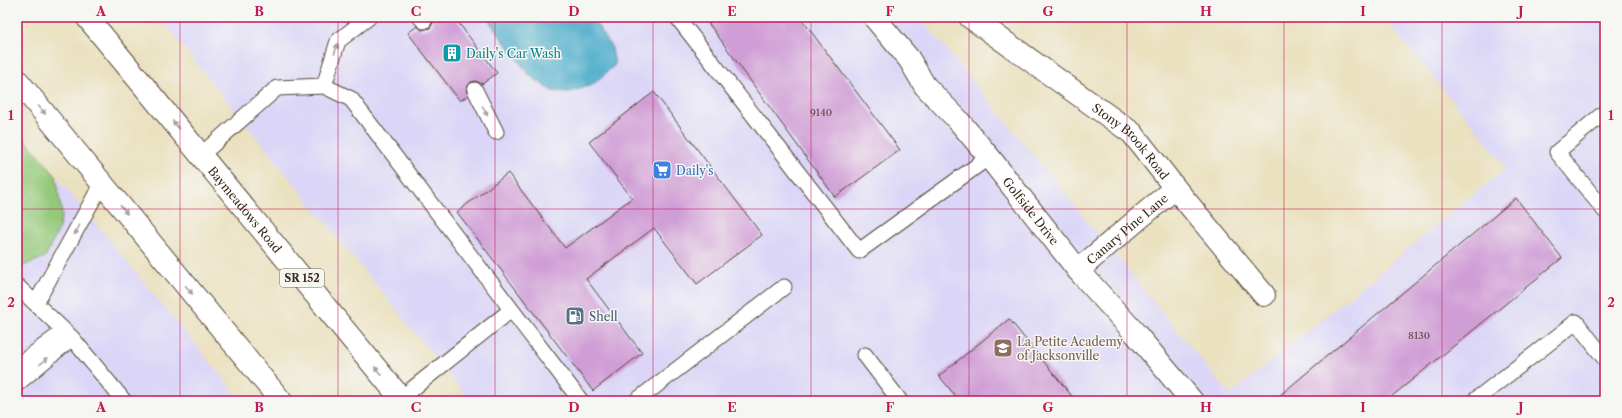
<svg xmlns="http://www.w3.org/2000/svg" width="1622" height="418" viewBox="0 0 1622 418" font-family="'Libre Caslon Text',serif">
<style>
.built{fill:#dbd6f7}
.green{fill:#94c97a;stroke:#687a4c}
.water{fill:#4bacca;stroke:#436b74}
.building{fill:#d09ed6}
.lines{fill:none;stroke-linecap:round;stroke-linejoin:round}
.lane-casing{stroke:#554536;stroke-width:17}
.street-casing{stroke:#554536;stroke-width:24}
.primary-casing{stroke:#554536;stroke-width:24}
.lane{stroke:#fff;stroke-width:15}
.street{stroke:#fff;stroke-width:22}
.primary{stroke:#fff;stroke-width:22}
.oneway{fill:#a79f9a}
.grid{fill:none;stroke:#c2185b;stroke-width:1;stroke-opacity:0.55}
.labels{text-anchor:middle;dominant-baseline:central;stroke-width:3;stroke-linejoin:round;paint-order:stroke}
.number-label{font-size:10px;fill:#60474c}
.shield{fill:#f6f6f2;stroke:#73675e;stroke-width:1}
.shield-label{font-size:11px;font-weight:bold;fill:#3b2a1e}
.culture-label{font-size:12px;fill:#0d838f;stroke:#f6f6f2;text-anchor:start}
.street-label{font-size:12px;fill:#3b2a1e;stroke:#f6f6f2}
.shop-label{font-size:12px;fill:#366cbe;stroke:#f6f6f2;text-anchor:start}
.service-label{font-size:12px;fill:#4e5e75;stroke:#f6f6f2;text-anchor:start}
.education-label{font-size:12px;fill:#785e54;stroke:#f6f6f2;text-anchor:start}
.neatline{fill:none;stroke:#c2185b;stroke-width:1.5}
.grid-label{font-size:13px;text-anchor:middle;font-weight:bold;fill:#c2185b}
</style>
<rect width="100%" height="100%" fill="#f6f6f2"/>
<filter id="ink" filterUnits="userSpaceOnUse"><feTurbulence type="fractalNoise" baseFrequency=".025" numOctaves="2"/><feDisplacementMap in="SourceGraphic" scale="8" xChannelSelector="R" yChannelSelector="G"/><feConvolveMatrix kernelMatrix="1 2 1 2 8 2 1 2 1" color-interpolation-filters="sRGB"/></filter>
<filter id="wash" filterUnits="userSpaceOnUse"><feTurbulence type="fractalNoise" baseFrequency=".012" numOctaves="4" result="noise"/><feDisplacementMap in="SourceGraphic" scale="16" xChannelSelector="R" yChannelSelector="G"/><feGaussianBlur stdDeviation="0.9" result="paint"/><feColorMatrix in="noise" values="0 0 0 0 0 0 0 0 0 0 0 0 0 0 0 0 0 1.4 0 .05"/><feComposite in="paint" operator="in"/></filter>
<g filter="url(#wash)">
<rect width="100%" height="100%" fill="#eae1bf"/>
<!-- built -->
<path class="built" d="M159 17H920L1230 395 1506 168 1482 136 1383 17H1605V401H470Z
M56 176 242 401H17V268L45 257 62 215Z"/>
<!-- green -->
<path class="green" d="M17 130 56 176 62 215 58 231 45 257 18 268 17 247 22 237 17 234Z"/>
<!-- water -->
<path class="water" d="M486 17H592L612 48 615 65 592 85 570 92 552 91 529 75Z"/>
<g id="blocks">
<!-- building -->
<path class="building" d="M432 17H454L497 73 482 84 476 81 471 82 466 89 468 95 460 101 408 33 417 26 422 30 430 28 433 23Z
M704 17H800L900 150 835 197Z
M654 92 762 235 697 284 654 228 586 279 642 353 593 391 457 212 508 173 565 248 632 198 589 142Z
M1516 198 1562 258 1386 401H1273Z
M1009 319 1076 401H960L939 376Z"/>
</g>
</g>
<g filter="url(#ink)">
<use href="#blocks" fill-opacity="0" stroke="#554536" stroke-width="1"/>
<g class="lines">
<!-- lane casing -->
<g class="lane-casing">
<path id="lane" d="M420 17 424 21
M677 17 859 251 989 157
M324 86 338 41 369 17
M475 90 496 132
M1605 112 1557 152 1605 211
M201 155 277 88 324 86 351 99 581 401
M17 286 72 338 124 401
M36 303 102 183
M865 355 900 401
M17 366 64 331
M17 384 72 338
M401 398 511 310
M636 401 784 287
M1474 401 1576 322 1605 359"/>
</g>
<!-- street casing -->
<g class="street-casing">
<g id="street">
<path id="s1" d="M874 17 909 59 925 86 958 120 989 157 1078 270 1135 333 1192 401"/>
<path id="s2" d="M970 17 1132 133 1175 188 1264 295"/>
<path id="s3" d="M1078 270 1175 188"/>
</g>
</g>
<!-- primary casing -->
<g class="primary-casing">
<g id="primary">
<path id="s4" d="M87 17 403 401"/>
<path d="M17 80 281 401"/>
</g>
</g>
<!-- lane -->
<use href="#lane" class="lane"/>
<!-- street -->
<use href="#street" class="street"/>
<!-- primary -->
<use href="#primary" class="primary"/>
</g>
<!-- one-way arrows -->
<defs><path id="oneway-solid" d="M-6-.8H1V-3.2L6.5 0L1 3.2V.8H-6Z"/></defs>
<g class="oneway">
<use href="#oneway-solid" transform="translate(336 49) rotate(-72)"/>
<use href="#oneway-solid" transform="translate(42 110) rotate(50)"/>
<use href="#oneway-solid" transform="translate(485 111) rotate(63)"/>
<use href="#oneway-solid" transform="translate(176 125) rotate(-129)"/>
<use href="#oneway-solid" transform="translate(124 210) rotate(51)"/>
<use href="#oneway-solid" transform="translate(77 230) rotate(118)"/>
<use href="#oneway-solid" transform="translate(189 290) rotate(51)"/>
<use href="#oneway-solid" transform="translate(44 361) rotate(-40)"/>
<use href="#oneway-solid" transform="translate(378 371) rotate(-129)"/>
</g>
</g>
<!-- grid -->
<path class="grid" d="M180 17V401M338 17V401M495 17V401M653 17V401M811 17V401M969 17V401M1127 17V401M1284 17V401M1442 17V401M17 209H1605"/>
<!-- icons -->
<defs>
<g id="building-square" transform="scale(1)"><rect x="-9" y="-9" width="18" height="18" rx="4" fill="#0f9aa8" stroke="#f6f6f2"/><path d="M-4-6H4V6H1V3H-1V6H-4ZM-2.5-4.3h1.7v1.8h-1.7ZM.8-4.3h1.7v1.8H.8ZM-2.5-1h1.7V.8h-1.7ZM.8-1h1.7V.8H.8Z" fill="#fff"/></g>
<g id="supermarket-square" transform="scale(1)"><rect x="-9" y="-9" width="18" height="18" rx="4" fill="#3f7fe0" stroke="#f6f6f2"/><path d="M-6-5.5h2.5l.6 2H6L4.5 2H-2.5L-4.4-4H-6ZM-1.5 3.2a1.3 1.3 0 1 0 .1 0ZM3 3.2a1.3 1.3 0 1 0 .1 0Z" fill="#fff"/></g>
<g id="fuel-square" transform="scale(1)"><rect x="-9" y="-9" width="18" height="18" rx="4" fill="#5c6f8a" stroke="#f6f6f2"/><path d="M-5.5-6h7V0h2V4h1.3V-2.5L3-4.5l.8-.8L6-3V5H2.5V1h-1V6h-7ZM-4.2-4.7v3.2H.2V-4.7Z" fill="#fff"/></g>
<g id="school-square" transform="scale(1)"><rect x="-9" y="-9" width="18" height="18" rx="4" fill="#8d6e63" stroke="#f6f6f2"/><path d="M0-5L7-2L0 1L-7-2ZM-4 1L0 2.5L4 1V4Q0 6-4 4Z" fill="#fff"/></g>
</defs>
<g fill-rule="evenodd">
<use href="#building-square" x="452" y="53"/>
<use href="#supermarket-square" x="662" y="170"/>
<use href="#fuel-square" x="575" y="316"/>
<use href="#school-square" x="1003" y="348"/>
</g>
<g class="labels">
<!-- number labels -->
<g class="number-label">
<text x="821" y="112">9140</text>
<text x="1419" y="335">8130</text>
</g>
<!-- shield labels -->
<rect class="shield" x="280" y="269" width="44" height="18" rx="3"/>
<g class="shield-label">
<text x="302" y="278">SR 152</text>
</g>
<!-- culture labels -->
<g class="culture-label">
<text x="466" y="53">Daily's Car Wash</text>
</g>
<!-- street labels -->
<g class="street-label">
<text stroke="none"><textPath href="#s2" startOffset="204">Stony Brook Road</textPath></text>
<text stroke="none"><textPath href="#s4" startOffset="249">Baymeadows Road</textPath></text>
<text stroke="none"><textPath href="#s1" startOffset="250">Golfside Drive</textPath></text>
<text stroke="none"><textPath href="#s3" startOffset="64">Canary Pine Lane</textPath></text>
</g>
<!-- shop labels -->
<g class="shop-label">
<text x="676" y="170">Daily's</text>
</g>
<!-- service labels -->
<g class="service-label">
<text x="589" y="316">Shell</text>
</g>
<!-- education labels -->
<g class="education-label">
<text x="1017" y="341">La Petite Academy<tspan x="1017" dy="14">of Jacksonville</tspan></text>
</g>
</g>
<!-- margin -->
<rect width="1622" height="418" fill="none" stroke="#f6f6f2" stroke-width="44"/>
<rect x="22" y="22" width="1578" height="374" class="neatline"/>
<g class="grid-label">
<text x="101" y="16">A</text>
<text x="259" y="16">B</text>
<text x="416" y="16">C</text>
<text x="574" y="16">D</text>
<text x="732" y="16">E</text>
<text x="890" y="16">F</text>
<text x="1048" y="16">G</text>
<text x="1206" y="16">H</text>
<text x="1363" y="16">I</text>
<text x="1521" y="16">J</text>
<text x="11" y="120">1</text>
<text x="1611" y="120">1</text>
<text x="11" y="307">2</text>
<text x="1611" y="307">2</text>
<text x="101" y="412">A</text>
<text x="259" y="412">B</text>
<text x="416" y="412">C</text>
<text x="574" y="412">D</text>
<text x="732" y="412">E</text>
<text x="890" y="412">F</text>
<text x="1048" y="412">G</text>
<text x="1206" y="412">H</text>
<text x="1363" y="412">I</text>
<text x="1521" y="412">J</text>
</g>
</svg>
